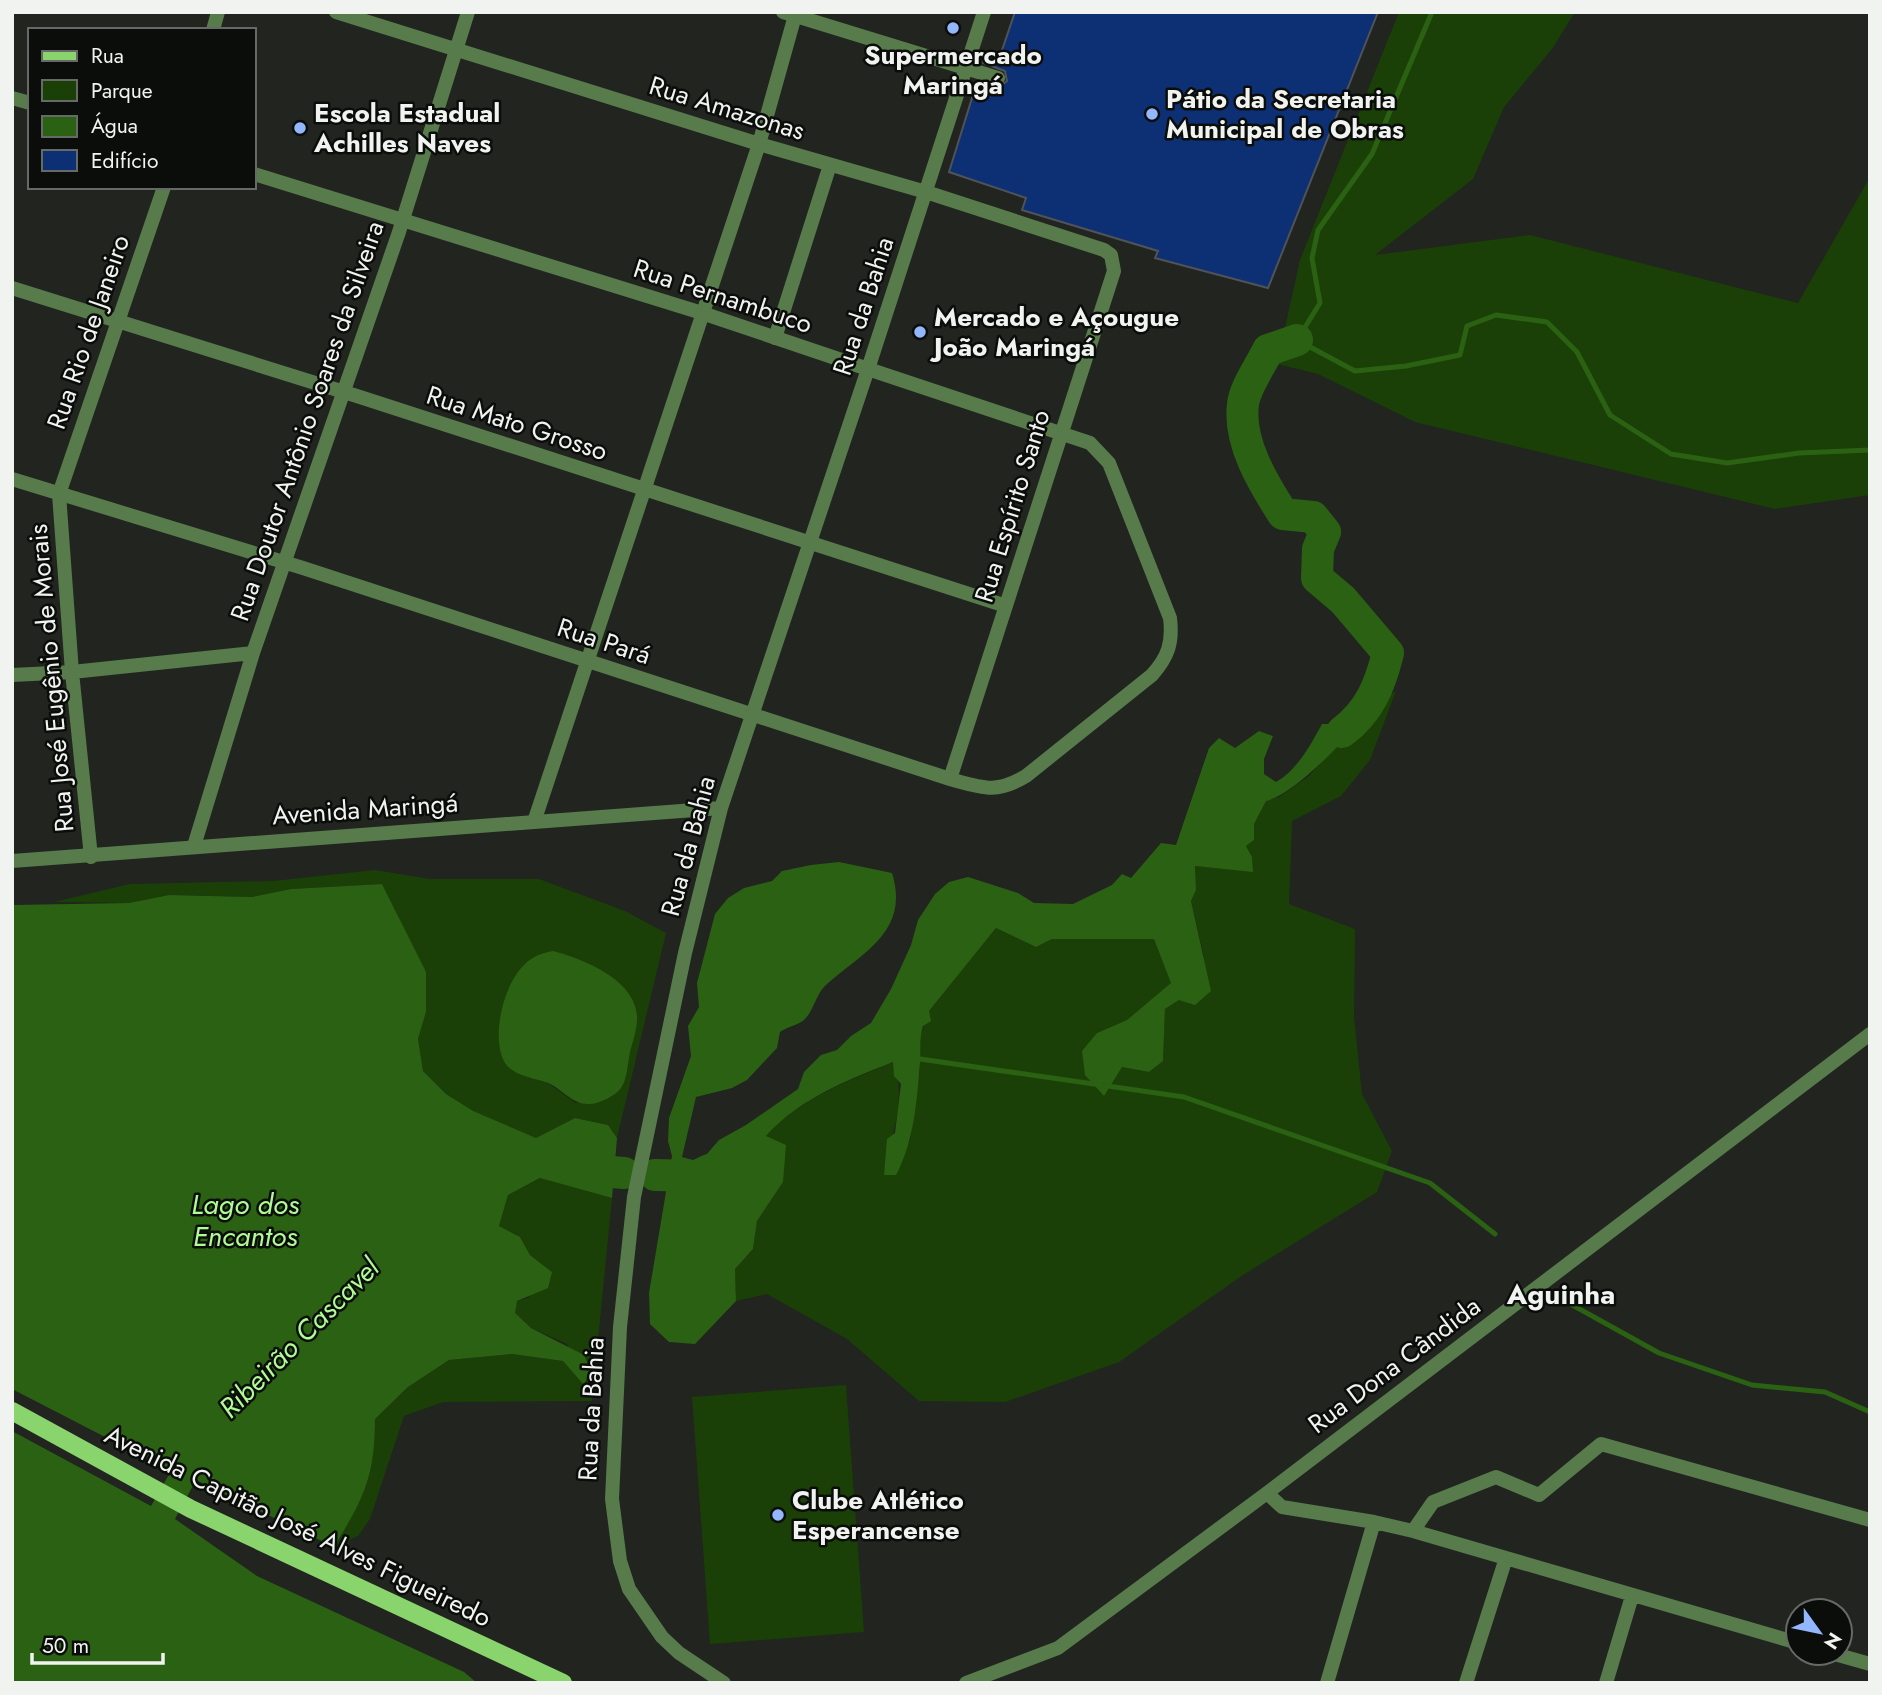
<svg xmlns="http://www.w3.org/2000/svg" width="1882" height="1695" viewBox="0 0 1882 1695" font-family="Jost,sans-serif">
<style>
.green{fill:#1a4007;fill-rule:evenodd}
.water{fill:#2b6112}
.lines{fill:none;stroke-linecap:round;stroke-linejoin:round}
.stream{stroke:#2b6112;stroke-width:5}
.river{stroke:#2b6112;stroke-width:32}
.building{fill:#0d2f73;stroke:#4f5358;stroke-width:2}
.minor{stroke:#577b4b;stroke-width:14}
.tertiary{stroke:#577b4b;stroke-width:14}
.primary{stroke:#89d46d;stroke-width:18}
.poi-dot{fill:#92b7fd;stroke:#0b0d0b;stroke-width:2.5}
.labels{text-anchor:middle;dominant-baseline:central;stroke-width:5;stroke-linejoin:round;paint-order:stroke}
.poi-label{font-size:26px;font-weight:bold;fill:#f1f3f0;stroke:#0b0d0b;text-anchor:start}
.street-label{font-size:26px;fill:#f1f3f0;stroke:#0b0d0b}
.water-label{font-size:28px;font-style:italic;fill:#affb94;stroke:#0b0d0b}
.neighbourhood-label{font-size:28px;font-weight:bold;fill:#f1f3f0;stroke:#0b0d0b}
</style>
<rect width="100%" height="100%" fill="#21241f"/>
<!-- green -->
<path class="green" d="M1399 12H1575L1552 49 1504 107 1473 179 1375 255 1530 235 1798 303 1870 177V495L1775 509 1415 422 1318 374 1277 364 1300 260Z
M1396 691 1370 760 1341 796 1292 821 1289 904 1355 929 1354 1017 1362 1094 1392 1151 1377 1192 1243 1275 1119 1362 1005 1402 919 1401 847 1339 767 1294 736 1301 735 1269 753 1249 757 1221 783 1182 766 1136C800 1098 848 1081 894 1062 907 1104 891 1133 884 1174L910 1140 920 1069 918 1043 929 1011 996 928 1036 947 1052 939H1154L1172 983 1127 1020 1097 1033 1122 1067 1149 1072 1163 1061 1165 1009 1179 1000 1204 957 1191 901 1196 890 1195 866 1241 870 1252 857 1246 846 1254 840V824L1266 800 1279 797 1309 776 1378 701Z
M375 870 430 879H539L625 911 666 933 617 1138 608 1125 575 1118 536 1138 473 1112 446 1094 423 1071 418 1039 426 1012 399 918 382 884 291 889 252 897 169 895 129 903 54 902 130 884 273 881ZM637 1015 622 1087 576 1103 549 1084 511 1070Z
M541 1178 612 1198 592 1401 443 1402 404 1416 370 1519 358 1536 334 1547C364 1498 375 1477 375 1419L408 1387 449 1360 512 1354 563 1361 584 1384 567 1344 531 1328 514 1313 517 1301 528 1298 552 1272 530 1255 520 1237 499 1226 508 1195Z
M846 1385 864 1632 710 1644 692 1397Z"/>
<!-- water -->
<path class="water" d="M1361 699 1378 701C1355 729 1300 792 1266 801L1254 824V840L1246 846 1252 857 1253 872 1195 866 1196 890 1191 901 1211 991 1195 1005 1179 1000 1165 1009 1163 1061 1149 1072 1122 1067 1104 1096 1085 1075 1082 1051 1097 1033 1127 1020 1171 983 1154 939H1052L1036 947 996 928 929 1011 931 1021 923 1026C919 1040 921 1049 920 1063 917 1100 914 1142 896 1175H884L887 1139 895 1133 901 1084 894 1076 893 1062C848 1080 800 1098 766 1136L786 1145 783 1182 757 1221 753 1249 735 1269 736 1301 695 1344 669 1342 650 1324 649 1293 672 1156 668 1141 669 1118 691 1056 688 1026 699 1007 697 983 715 914 728 898 744 888 772 881 782 871 811 865 839 862 892 873C910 931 864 952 827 984 816 993 814 1011 804 1020 798 1025 787 1027 780 1032L777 1048 747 1080 732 1088 696 1097 682 1157 700 1162 719 1140 746 1125 798 1089 804 1072 821 1055 837 1050 851 1036 871 1023 891 989 911 945 918 920 935 894 949 882 968 877 1018 893 1034 903 1073 904 1112 885 1122 874 1131 878 1161 843 1176 845 1209 748 1219 738 1235 748 1259 731 1273 736 1264 759V774L1276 782C1297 770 1310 746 1322 724H1338Z
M382 884 426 972V1012L418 1039 423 1071 446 1094 473 1111 536 1138 575 1118 608 1125 617 1138 612 1198 540 1178 508 1195 499 1226 520 1237 530 1255 552 1272 548 1288 517 1301 515 1313 531 1328 584 1355 590 1369 584 1385 563 1361 512 1354 449 1360 408 1387 375 1419C375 1477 364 1498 334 1547L196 1480 175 1519 257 1576 464 1672 477 1683H12V1431L151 1506 171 1471 12 1389V905L129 903 169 895 252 897 291 889Z
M553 951C583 959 634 979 637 1015 638 1026 633 1041 630 1052 628 1062 627 1080 621 1088 615 1096 599 1104 589 1104 573 1105 562 1089 548 1083 535 1078 513 1076 505 1063 490 1037 504 983 525 964 533 956 542 953 553 951Z"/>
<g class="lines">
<!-- stream -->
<path class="stream" d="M1432 12 1372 154 1318 230 1312 258 1320 303 1297 340 1355 371 1406 366 1460 355 1467 326 1496 315 1547 322 1577 352 1610 415 1671 454 1727 463 1799 453 1870 450
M913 1058 1184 1097 1430 1183 1495 1234
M1556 1296 1659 1353 1752 1385 1825 1392 1870 1412"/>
<!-- river -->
<path class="river" d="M1297 340 1268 350C1261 365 1245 387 1243 404 1238 442 1263 483 1283 514L1313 517 1325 532 1318 549 1317 578 1343 600 1388 653C1380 685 1370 711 1342 732
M573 1169 624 1173
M655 1175 697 1176 709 1170"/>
</g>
<!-- building -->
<path class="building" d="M1015 12H1378L1268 288 1155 258 1158 251 1022 210 1026 198 949 172 977 82 999 87 1007 81 1005 71 983 63 986 55 1000 56Z"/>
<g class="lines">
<!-- minor -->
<path class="minor" d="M336 12 759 144 926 192 1104 250 1111 255 1114 271 950 779
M783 12 998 78
M213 30 218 12
M12 288 360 397 1006 606
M775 338 830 165
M12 479 303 568 950 779C983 788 996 794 1026 776L1152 675C1168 657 1173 643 1170 618L1109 463 1090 443 868 369 984 12
M12 675 72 672 253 653
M534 822 759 144 796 12
M194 846 253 653 399 232 468 12
M91 857 72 672 59 494 164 187
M1267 1493 1282 1507 1374 1522 1413 1531 1798 1643
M1413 1531 1433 1502 1496 1477 1539 1495 1601 1444 1870 1520
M1831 1653 1870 1664
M966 1683 1058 1648 1267 1493 1870 1034
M1327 1683 1374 1522
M1466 1683 1506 1558
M1606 1683 1632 1596"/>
<!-- tertiary -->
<path class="tertiary" d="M12 98 30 103
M254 174 702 313 868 369 721 808 685 953 634 1197 620 1327 612 1499 620 1561 629 1589 662 1637 679 1653 724 1683
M12 861 721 808"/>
<!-- primary -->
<path class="primary" d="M12 1411 191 1509 563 1683"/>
</g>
<!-- markers -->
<g class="poi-dot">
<circle cx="953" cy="28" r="7"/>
<circle cx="1152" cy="114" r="7"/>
<circle cx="300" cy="128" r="7"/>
<circle cx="920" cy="332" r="7"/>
<circle cx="778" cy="1515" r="7"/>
</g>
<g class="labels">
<!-- poi labels -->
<g class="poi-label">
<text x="953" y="55" text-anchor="middle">Supermercado<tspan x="953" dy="30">Maringá</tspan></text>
<text x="1166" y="99">Pátio da Secretaria<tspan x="1166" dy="30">Municipal de Obras</tspan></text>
<text x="314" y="113">Escola Estadual<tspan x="314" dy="30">Achilles Naves</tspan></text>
<text x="934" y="317">Mercado e Açougue<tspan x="934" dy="30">João Maringá</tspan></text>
<text x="792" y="1500">Clube Atlético<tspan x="792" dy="30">Esperancense</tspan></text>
</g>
<!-- street labels -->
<g class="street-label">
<text transform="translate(727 108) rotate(17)">Rua Amazonas</text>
<text transform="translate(723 296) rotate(18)">Rua Pernambuco</text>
<text transform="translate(863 306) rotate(-72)">Rua da Bahia</text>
<text transform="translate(88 332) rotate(-71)">Rua Rio de Janeiro</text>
<text transform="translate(307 421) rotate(-71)">Rua Doutor Antônio Soares da Silveira</text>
<text transform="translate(517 423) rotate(18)">Rua Mato Grosso</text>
<text transform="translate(1012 506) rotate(-73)">Rua Espírito Santo</text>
<text transform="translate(604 641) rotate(18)">Rua Pará</text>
<text transform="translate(51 678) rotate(-95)">Rua José Eugênio de Morais</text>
<text transform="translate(365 809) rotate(-4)">Avenida Maringá</text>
<text transform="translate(688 846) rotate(-75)">Rua da Bahia</text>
<text transform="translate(1394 1365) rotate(-37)">Rua Dona Cândida</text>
<text transform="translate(591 1409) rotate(-87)">Rua da Bahia</text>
<text transform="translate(298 1526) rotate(26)">Avenida Capitão José Alves Figueiredo</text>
</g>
<!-- water labels -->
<g class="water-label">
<text x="245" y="1204">Lago dos<tspan x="245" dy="32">Encantos</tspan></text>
<text transform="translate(299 1338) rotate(-45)">Ribeirão Cascavel</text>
</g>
<!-- neighbourhood labels -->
<g class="neighbourhood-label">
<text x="1561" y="1294">Aguinha</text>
</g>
</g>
<!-- border -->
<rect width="1882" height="1695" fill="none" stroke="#f1f3f0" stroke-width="28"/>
<!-- legend -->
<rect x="28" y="28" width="228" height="161" fill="#0b0d0b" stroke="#676967" stroke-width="2"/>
<rect x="42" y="51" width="35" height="10" fill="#89d46d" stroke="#676967" stroke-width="2"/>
<text x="91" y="63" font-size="21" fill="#f1f3f0">Rua</text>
<rect x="42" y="80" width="35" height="21" fill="#1a4007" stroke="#676967" stroke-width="2"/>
<text x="91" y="98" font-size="21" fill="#f1f3f0">Parque</text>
<rect x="42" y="116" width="35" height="21" fill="#2b6112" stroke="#676967" stroke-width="2"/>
<text x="91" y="133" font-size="21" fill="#f1f3f0">Água</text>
<rect x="42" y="150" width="35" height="21" fill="#0d2f73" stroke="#676967" stroke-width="2"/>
<text x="91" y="168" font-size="21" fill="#f1f3f0">Edifício</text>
<!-- north arrow -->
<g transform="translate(1819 1632) rotate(123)"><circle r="33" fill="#0b0d0b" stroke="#676967" stroke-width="2"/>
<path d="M0-5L12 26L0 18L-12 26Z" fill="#92b7fd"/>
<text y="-10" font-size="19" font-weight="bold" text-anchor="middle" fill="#f1f3f0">N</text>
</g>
<!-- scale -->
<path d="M32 1653v10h131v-10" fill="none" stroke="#f1f3f0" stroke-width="3.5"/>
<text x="42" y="1653" font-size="21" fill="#f1f3f0" stroke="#0b0d0b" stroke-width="5" paint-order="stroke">50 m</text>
</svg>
